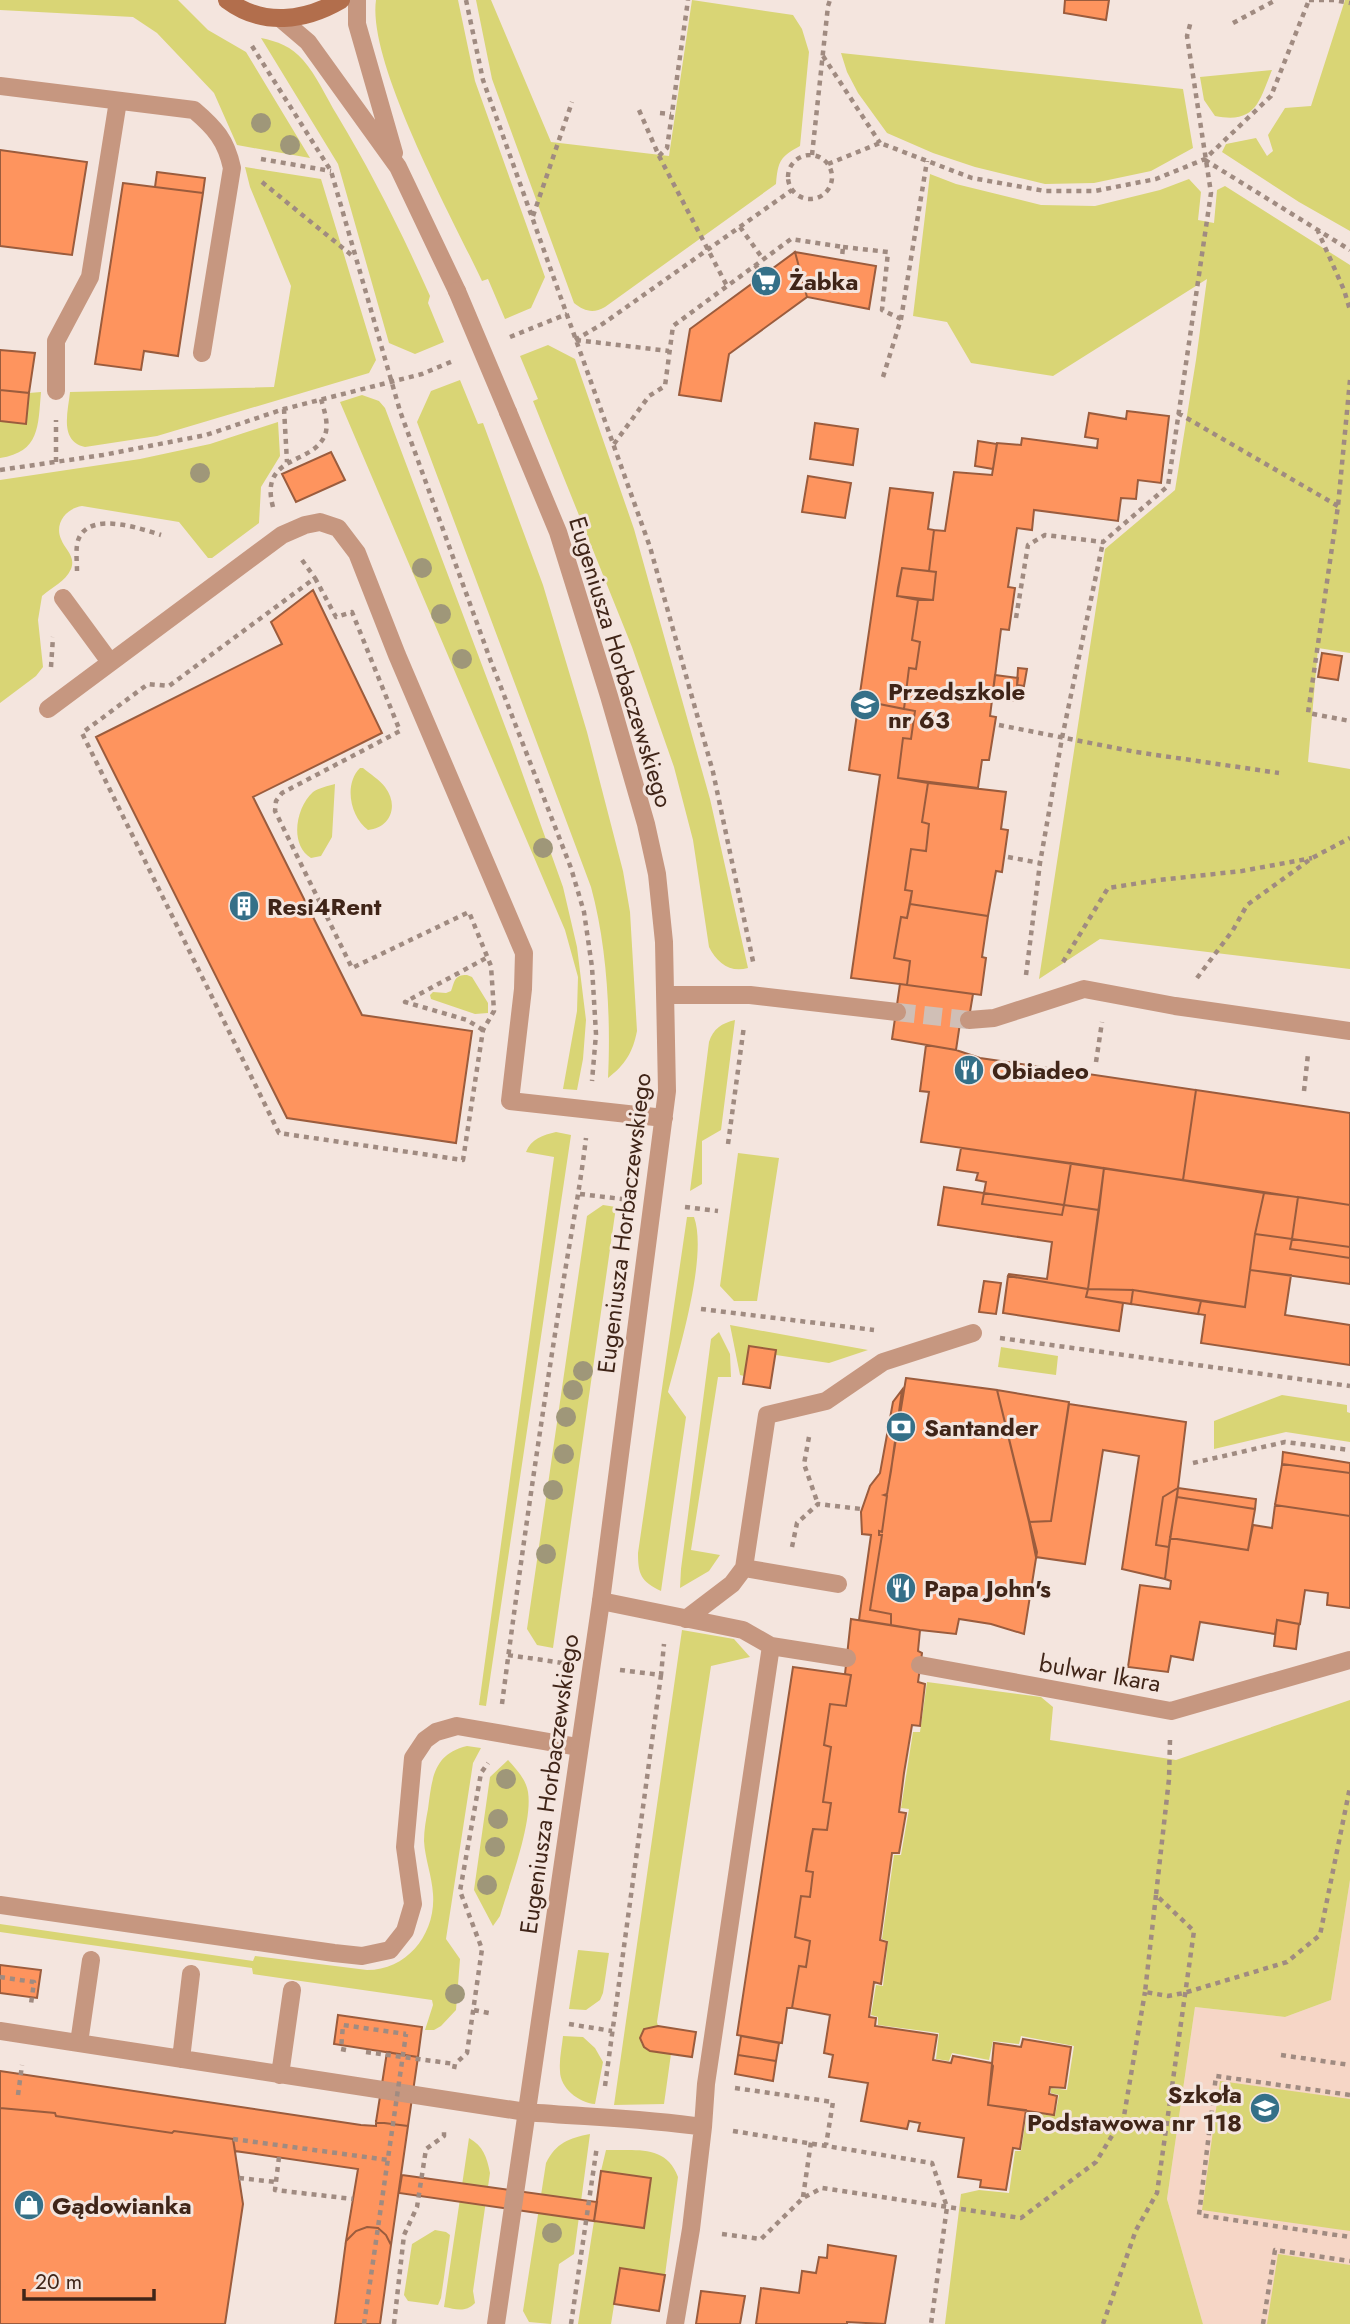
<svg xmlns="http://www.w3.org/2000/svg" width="1350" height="2324" viewBox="0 0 1350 2324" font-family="Jost,sans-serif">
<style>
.built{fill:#f6d6c6}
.green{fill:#d9d575}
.building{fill:#fe945e;stroke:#9b5c3d;stroke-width:2}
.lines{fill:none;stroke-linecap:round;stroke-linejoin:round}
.street-tunnel{stroke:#d0bfb6;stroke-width:18;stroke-dasharray:18 9;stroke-linecap:butt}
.path{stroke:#a08b81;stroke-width:4.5;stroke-dasharray:5 5;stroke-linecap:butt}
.lane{stroke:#c69780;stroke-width:18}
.street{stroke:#c69780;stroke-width:18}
.secondary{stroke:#b26e4c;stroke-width:18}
.path-bridge{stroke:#a08b81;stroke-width:4.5;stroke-dasharray:5 5;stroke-linecap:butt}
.street-bridge{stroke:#c69780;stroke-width:18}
.tree{fill:#9f9779}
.labels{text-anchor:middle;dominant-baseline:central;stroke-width:6;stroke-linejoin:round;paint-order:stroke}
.poi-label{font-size:24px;font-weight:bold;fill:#402518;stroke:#f4e5de;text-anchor:start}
.street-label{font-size:24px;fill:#402518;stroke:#f4e5de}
</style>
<rect width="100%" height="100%" fill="#f4e5de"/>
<!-- built -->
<path class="built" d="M1350 1880V2324H1203L1167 2199 1195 2007 1285 2017 1331 2000Z"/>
<!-- green -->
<path class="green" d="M0 0H178L208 30 246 52 310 158 237 145 214 93 157 33 133 17 0 10Z
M376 0H458L475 81 545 277 531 308 505 319 488 279 482 281C453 219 367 63 376 0Z
M476 0H491L551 142 669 156 692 0 793 15 802 29 809 52 800 146C780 157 778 161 776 184L605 307C593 314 584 311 574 303L492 79Z
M1345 0H1350V231L1299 202 1222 152 1226 144 1256 138 1267 156 1273 151 1268 135 1285 108 1311 106Z
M261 38C277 41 292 47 303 60 317 76 326 97 337 115 372 173 402 233 430 296L428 303 444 342 415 354 389 343 338 164Z
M841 53 1183 89 1193 148 1151 171 1094 183 1045 184 975 167 933 153 887 133 858 93 847 72Z
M1272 70C1259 102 1256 124 1215 116L1204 100 1200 77Z
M245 167 321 179 376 360 369 373 157 436 85 447C59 441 68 412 70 392L274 387 291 286 250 187Z
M930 174 956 184 1041 205 1095 206 1160 190 1189 179 1201 192 1198 220 1214 223 1217 190 1225 186 1350 265V653L1318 648 1308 762 1350 769V969L1100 939 1039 979 1105 549 1175 490 1196 360 1207 279 1053 376 971 363 947 322 913 316Z
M548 345 575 359 634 529 651 590 710 799 748 968C730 973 717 963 709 947L693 840 674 767 632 647 533 401 538 399 520 356Z
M460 380 478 424 483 423 543 585 587 732 623 871 630 912 637 1031C633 1052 625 1065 608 1078 611 1018 607 945 591 887L417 422 431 391Z
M41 392C38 426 40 452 0 458V421L25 424 29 393Z
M362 395 379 401 385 408 514 750 563 887 577 947 586 1020 583 1059 577 1090 563 1089 577 1011 578 977 565 930 340 402Z
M278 422 280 456 261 487 259 523 212 558H208L179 522 82 506C67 508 54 523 61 539 65 550 76 556 71 569 66 581 51 588 42 596L38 620 43 667 36 676 0 703V480L140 459 210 444Z
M360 768H363C370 774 380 780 385 787 399 805 391 828 368 830 351 818 343 785 360 768Z
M335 784 332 837 321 856 311 858C289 845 296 807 313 792 319 788 328 786 335 784Z
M467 975 472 977 488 1003V1013L475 1014 431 999 430 995 433 992 446 993 451 991C455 981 454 975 467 975Z
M735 1020 721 1130 702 1141V1184L690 1191 709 1042C713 1029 722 1023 735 1020Z
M556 1132 571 1135 486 1706 479 1705 554 1157 526 1152C531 1139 543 1135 556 1132Z
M738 1153 779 1158 757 1301H734L720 1286Z
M603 1205 616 1207 553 1648 537 1645 527 1629 587 1216Z
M687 1217H694C708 1256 679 1350 668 1392L686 1417 661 1591C641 1581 638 1575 638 1553Z
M730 1325 868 1350 829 1363 776 1355V1350L744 1376 740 1375Z
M719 1332 730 1354 731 1377H718L691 1550 720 1555 709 1571 680 1588 681 1569 711 1339Z
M1001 1347 1058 1356 1056 1375 998 1367Z
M1282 1395 1347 1405V1412L1350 1413V1442L1286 1432 1214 1449V1421Z
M682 1630 734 1639 750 1657 711 1666 657 2022 658 2026 644 2029 641 2043C648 2053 660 2052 671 2054L664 2104 614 2105Z
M927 1682 1041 1697 1053 1707 1050 1740 1176 1760 1350 1700V1880L1331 2000 1285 2017 1195 2007 1167 2199 1203 2324H945L961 2194 979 2190 1009 2193 1015 2151H1021L1027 2112 1055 2116 1059 2095 1051 2093V2088L1067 2090 1074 2046 1021 2036 1019 2044 993 2041 989 2060 952 2053 949 2061 936 2059 939 2033 878 2025V2017L871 2015 876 1985 883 1986 888 1941 882 1939 894 1855H901L909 1809 901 1808 913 1732H920Z
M467 1746 481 1748 473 1763 446 1939 460 1959 456 2010 441 2026 434 2030H425L433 2005 432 2000 253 1974 252 1968 0 1932V1924L253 1961 255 1956 367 1970C408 1970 436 1933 433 1894 432 1876 425 1859 424 1841 424 1830 426 1819 428 1809 432 1779 433 1754 467 1746Z
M508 1760C516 1769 526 1779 528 1792 533 1823 509 1885 500 1916L493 1926 474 1890 490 1777Z
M578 1950 609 1953 603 1993 600 2000 586 2010 569 2009Z
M563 2036 583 2037 595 2048 603 2062 595 2104C579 2103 560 2088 560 2071 559 2059 562 2047 563 2036Z
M1220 2081 1350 2099V2231L1202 2210Z
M590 2134 574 2254 559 2264 551 2324 529 2322 523 2311 546 2163C556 2143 569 2138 590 2134Z
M469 2138C483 2146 487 2157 490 2173L473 2291 475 2303C465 2313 456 2309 444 2307Z
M606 2150C635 2151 666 2144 678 2177L665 2275 620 2268 611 2324H578L594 2221 644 2227 650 2178 601 2171Z
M435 2230 446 2232 450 2235 441 2298 438 2305 408 2301 404 2295 412 2244Z
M1278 2254 1350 2265V2324H1267Z"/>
<!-- building -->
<path class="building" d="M1065 0H1109L1106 20 1064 13Z
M0 150 87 162 72 255 0 246Z
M157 172 205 178 203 193 155 187Z
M123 183 203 193 178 356 144 351 141 370 95 364Z
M795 252 876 266 869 309 807 297Z
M795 252 807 297 729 354 721 401 679 395 690 329Z
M0 350 35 353 29 393 0 390Z
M0 390 29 393 26 424 0 421Z
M1127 411 1169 416 1161 483 1138 480 1136 499 1121 498 1118 521 1034 510 1032 530 1017 528 1008 587 1015 588 1009 630 1001 629 990 716 996 717 989 760H982L978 788 898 778 903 738 911 739 915 711 904 709 909 668 916 669 920 642 912 640 918 600H933L936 572 929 571 934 530 945 531 954 472 992 475 997 443 1021 445 1022 438 1097 448 1098 439 1085 437 1089 413 1126 419Z
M815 423 858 429 853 465 810 459Z
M978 441 997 444 993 469 975 466Z
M331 452 345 480 296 502 282 474Z
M808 476 851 483 845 518 802 512Z
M890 488 933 493 928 529 934 530 929 571 902 568 898 588 897 596 918 600 912 640 920 642 916 669 909 668 904 709 859 700Z
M902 568 936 572 933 600 897 596Z
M313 590 382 733 253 797 362 1015 472 1031 456 1143 287 1118 96 737 282 644 271 622Z
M1322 653 1342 656 1338 680 1318 677Z
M1018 668 1027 669 1024 686 1017 685Z
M995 675 1018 678 1015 701 992 698Z
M859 700 915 711 911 739 903 738 898 778 928 783 922 822 929 824 926 851 911 849 905 890 912 891 907 918 901 917 894 958 910 961 907 985 851 978 880 775 849 770Z
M928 783 1006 792 1001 829 1008 830 1002 872 996 871 988 916 910 904 912 891 905 890 911 849 926 851 929 824 922 822Z
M910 904 988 916 982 957 986 958 981 995 907 985 910 961 894 958 901 917 907 918Z
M900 984 973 994 968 1024 960 1023 956 1050 892 1039Z
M926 1045 956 1050 980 1058 1196 1090 1183 1180 921 1142 929 1092 920 1091Z
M1196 1090 1350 1113V1205L1183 1180Z
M961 1148 1071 1163 1064 1205 984 1193 986 1182 976 1180 978 1173 957 1170Z
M1071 1163 1104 1168 1099 1210 1064 1205Z
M1104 1168 1264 1193 1255 1234 1245 1307 1133 1290 1088 1289Z
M944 1187 984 1193 982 1204 1062 1215 1064 1205 1099 1210 1088 1289 1008 1276 1009 1274 1047 1279 1052 1242 938 1225Z
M984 1193 1064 1205 1062 1215 982 1204Z
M1264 1193 1298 1197 1292 1239 1255 1234Z
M1298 1197 1350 1205V1247L1292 1239Z
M1255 1234 1292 1239 1290 1249 1350 1258V1284L1250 1270Z
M1292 1239 1350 1247V1258L1290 1249Z
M1250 1270 1291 1275 1285 1315 1350 1325V1365L1201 1343 1205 1315 1198 1314 1201 1301 1245 1307Z
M1008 1276 1088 1289 1086 1297 1123 1303 1119 1331 1003 1313Z
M984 1281 1001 1283 996 1314 979 1312Z
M1088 1289 1133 1290 1131 1304 1086 1297Z
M1133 1290 1201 1301 1198 1314 1131 1304Z
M749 1346 776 1350 770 1388 743 1384Z
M906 1378 997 1390 1037 1552 1024 1634 991 1624 959 1619 956 1634 920 1630 891 1625V1614L870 1610 882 1535H879V1531L882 1532 887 1496 884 1495 887 1494Z
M902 1390 891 1471 887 1494 884 1495 887 1496 882 1532 879 1531V1535H882L870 1610 891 1614V1625L859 1620 871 1535 862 1534 861 1512 870 1486 880 1473 893 1402Z
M997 1390 1069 1402 1051 1521 1029 1522Z
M1069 1404 1186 1422 1178 1488 1163 1497 1156 1545 1169 1547 1165 1579 1122 1569 1139 1456 1103 1450 1085 1564 1036 1557 1029 1522 1051 1521Z
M1283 1452 1350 1463V1473L1282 1464Z
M1282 1464 1350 1473V1516L1275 1505Z
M1178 1488 1256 1499 1255 1509 1177 1497Z
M1178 1488 1169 1547 1156 1545 1163 1497Z
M1177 1497 1255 1509 1248 1550 1170 1538Z
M1275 1505 1350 1516V1608L1327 1605 1328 1593 1305 1590 1300 1624 1277 1620 1275 1634 1200 1622 1193 1660 1171 1656 1168 1672 1128 1667 1140 1585 1170 1589 1171 1581 1165 1579 1170 1538 1248 1550 1253 1525 1272 1528Z
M851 1619 920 1630 918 1651 922 1653 918 1682 925 1684 920 1726 912 1725 904 1773 899 1812 906 1813 899 1853H892L880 1940 887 1942 881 1984 874 1982 869 2017 876 2018 875 2026 937 2035 933 2060 951 2063 953 2056 991 2063 993 2066 988 2105 1026 2110 1020 2149 1013 2148 1006 2190 980 2187 981 2180 958 2177 964 2138 918 2131 920 2123 909 2121 907 2129 861 2121 868 2083 829 2077 833 2055 824 2053 830 2015 792 2008 799 1966 806 1967 810 1941 795 1937 801 1896 810 1897 813 1872 806 1871 811 1838 813 1829 827 1830 831 1803 823 1802 831 1747 824 1745 830 1704 846 1706 851 1675 845 1674Z
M1277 1620 1299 1624 1296 1649 1274 1646Z
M793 1667 851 1675 846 1706 830 1704 824 1745 831 1747 823 1802 831 1803 827 1830 813 1829 806 1871 813 1872 810 1897 801 1896 795 1937 810 1941 806 1967 799 1966 792 2008H787L782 2043 737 2035Z
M0 1965 41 1970 37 1998 0 1993Z
M338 2015 422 2027 418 2057 334 2044Z
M658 2026 696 2032 692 2057 650 2051 644 2047 640 2038 644 2029Z
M741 2036 779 2043 776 2061 738 2055Z
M1023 2039 1071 2047 1065 2088 1050 2087 1049 2094 1057 2096 1054 2115 988 2105 994 2043 1021 2047Z
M387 2052 418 2057 408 2126 376 2122Z
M738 2055 776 2061 773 2081 735 2074Z
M0 2071 361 2125 376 2126V2122L408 2126 391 2245 386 2235 378 2228 367 2227 356 2231 346 2241 358 2169 235 2151 233 2139 174 2131 172 2133 56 2116 55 2113 0 2108Z
M0 2108 55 2113 56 2116 172 2133 174 2131 233 2139 243 2204 225 2324H0Z
M601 2171 651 2178 644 2228 594 2221Z
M402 2175 597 2202 594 2221 399 2193Z
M367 2227 378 2228 386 2235 391 2245 380 2324H335L346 2241 356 2231Z
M828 2245 896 2256 885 2324 847 2322V2324H756L761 2288 799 2293 802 2271 816 2273 819 2257 827 2258Z
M620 2268 665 2275 659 2311 614 2304Z
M701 2291 745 2296 740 2324H696Z"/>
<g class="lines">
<!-- street-tunnel -->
<path class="street-tunnel" d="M897 1012 969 1020"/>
<!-- path -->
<path class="path" d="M466 0 483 80 650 547 713 772 754 966
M1309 0H1339
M1339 1 1350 3
M1233 23 1276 0
M252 46 331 171 400 411 490 659 571 868 584 912 592 967 596 1034 592 1081
M823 56 880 143
M639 110 659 156 727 286
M660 113 671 114
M812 155 828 6 830 0
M788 177a22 22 0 1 1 44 0a22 22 0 1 1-44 0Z
M659 156 667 148 688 0
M261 159 331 171
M1205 160 1350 250
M828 164 880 143 972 178 1045 191H1095L1156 179 1205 159 1271 96 1309 0
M262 182 355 258
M533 216 572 102
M740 227 763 259
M1317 229 1344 290 1350 310
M843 247 888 252 882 310 901 319
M755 265 763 275
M510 337 567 314
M575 340 604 323 792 190
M576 340 669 351
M883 377 901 319 927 161
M1350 380 1338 506 1308 713 1350 721
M284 409 287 462
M1178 413 1338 506
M614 444 649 396 665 386 673 326 791 239 843 247 842 257
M56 462V420
M0 470 103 455 206 435 284 409 422 374 453 361
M273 507C259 455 311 465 324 437 330 426 324 410 321 399
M302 560 315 578
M77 571C77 561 75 546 79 538 91 511 142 529 161 535
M315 578 336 617 352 612 400 731 282 793 276 801 275 811 352 968 469 912 491 966 494 1011 483 1030 463 1160 279 1133 82 733 148 684 169 686Z
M1016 618 1028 545 1045 535 1103 542 1168 486 1211 193 1187 36 1191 21
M51 667 53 637
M999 725 1136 752 1279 773
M1008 857 1040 863
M1063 962 1108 888 1159 880 1242 871 1312 858
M1026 975 1040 863 1062 738 1103 542
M1197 978 1233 930 1247 905 1312 858 1350 838
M483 1030 467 1020 405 1002 488 957
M1096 1062 1102 1022
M1304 1091 1308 1054
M728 1144 744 1026
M580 1194 622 1199
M685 1207 718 1211
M701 1309 874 1330
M1000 1338 1350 1386
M809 1437 804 1464 818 1504
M1193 1463 1285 1442 1350 1450
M792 1547 797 1523 818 1504 861 1509
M508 1655 563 1663
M620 1670 661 1675 664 1644
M502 1704C520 1565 540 1427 562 1290 570 1239 580 1189 586 1138
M1156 1895 1145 1992 1168 1996 1184 1993 1287 1962 1320 1935 1350 1787
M0 1977 34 1982 31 2004
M474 2010 489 2013
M569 2024 612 2031
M346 2050 341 2049 343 2025 406 2034
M366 2052 455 2064
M1281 2055 1350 2065
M454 2069 455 2064 467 2053 482 1949 460 1891 481 1773 488 1763
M605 2086 661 1675
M735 2088 833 2102 826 2145
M18 2095 22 2065
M1350 2095 1216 2076 1199 2215 1350 2237
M733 2131 932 2163 947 2207 931 2324
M279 2157 275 2190 353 2199
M239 2178 276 2182
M803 2197 811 2142
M722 2234 761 2239 803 2198 822 2188 1021 2218 1096 2162 1124 2116 1145 1992
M394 2324 404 2235 417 2207 426 2149 444 2136V2131
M571 2324 597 2146
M1103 2324 1136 2230 1157 2193 1194 1931 1156 1895 1169 1779 1170 1740
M1263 2324 1275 2250 1350 2261"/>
<!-- lane -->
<path class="lane" d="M0 86 194 110C215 128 226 140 232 168L202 353
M56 391V341L90 277 118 101
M744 1568 838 1584
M601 1601 743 1630 771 1646 847 1658
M686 1619 732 1584 744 1568 767 1415 826 1401 883 1362 973 1333
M0 1905 334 1953 362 1956 390 1950 405 1931 413 1904 405 1847 413 1758 425 1740 436 1732 457 1726 578 1747
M0 2031 526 2112C585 2117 644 2118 703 2127L691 2229 675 2324
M79 2043 91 1960
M181 2059 191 1974
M280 2075 292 1990
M703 2127 706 2084 771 1646"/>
<!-- street -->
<path class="street" d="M357 0V24L394 153
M281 19 308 42 398 167 457 291
M63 598 110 662
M48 709 282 535 305 525 320 522 338 528 357 553 397 655 524 953 523 989 510 1101 664 1118
M667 995H750L897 1012
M969 1020 994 1018 1084 989 1175 1006 1350 1031
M920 1665 1171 1711 1350 1660
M496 2324 601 1601 667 1091 664 942 657 874 646 824 609 696 558 532 508 412"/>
<!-- secondary -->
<path class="secondary" d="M227 0C263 27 305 21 341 0"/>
<!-- path-bridge -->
<path class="path-bridge" d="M233 2139 388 2160
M364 2324 406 2034"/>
<!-- street-bridge -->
<path class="street-bridge" d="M457 291 508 412"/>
</g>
<!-- trees -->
<g class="tree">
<circle cx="261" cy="123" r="10"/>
<circle cx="290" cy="145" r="10"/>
<circle cx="200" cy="473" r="10"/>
<circle cx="422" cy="568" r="10"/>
<circle cx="441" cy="614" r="10"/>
<circle cx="462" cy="659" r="10"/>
<circle cx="543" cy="848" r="10"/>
<circle cx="583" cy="1371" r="10"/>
<circle cx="573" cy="1390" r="10"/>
<circle cx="566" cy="1417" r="10"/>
<circle cx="564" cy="1454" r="10"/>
<circle cx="553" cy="1490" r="10"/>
<circle cx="546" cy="1554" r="10"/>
<circle cx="506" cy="1779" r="10"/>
<circle cx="498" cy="1819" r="10"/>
<circle cx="495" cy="1847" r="10"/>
<circle cx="487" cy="1885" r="10"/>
<circle cx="455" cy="1994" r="10"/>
<circle cx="552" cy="2233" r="10"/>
</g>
<!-- icons -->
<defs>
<g id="supermarket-disc" transform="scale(1.575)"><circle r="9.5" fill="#357088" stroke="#f4e5de"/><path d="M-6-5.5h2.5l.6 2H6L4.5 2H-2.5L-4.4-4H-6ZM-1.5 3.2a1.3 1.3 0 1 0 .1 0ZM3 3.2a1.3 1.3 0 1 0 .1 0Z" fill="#fff"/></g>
<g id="school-disc" transform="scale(1.575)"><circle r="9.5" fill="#357088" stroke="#f4e5de"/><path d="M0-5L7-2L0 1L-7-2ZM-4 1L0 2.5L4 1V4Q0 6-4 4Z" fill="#fff"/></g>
<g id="building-disc" transform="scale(1.575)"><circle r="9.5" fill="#357088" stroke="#f4e5de"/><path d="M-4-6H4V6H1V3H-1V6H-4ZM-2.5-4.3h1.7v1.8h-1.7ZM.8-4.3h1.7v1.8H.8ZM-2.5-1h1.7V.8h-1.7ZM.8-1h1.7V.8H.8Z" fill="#fff"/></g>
<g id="restaurant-disc" transform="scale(1.575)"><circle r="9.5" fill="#357088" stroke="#f4e5de"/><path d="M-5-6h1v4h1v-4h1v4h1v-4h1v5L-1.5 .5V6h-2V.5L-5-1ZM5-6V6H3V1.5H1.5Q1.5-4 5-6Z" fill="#fff"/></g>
<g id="bank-disc" transform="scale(1.575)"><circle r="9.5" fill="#357088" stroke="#f4e5de"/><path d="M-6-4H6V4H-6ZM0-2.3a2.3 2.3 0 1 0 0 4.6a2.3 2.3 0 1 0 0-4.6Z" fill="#fff"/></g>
<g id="shop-disc" transform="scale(1.575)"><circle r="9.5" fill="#357088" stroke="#f4e5de"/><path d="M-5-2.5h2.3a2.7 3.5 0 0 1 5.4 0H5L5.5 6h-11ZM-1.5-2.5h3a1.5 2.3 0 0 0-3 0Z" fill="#fff"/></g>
</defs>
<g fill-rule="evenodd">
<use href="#supermarket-disc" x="766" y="281"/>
<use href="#school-disc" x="865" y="705"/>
<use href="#building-disc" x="244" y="906"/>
<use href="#restaurant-disc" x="969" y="1070"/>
<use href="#bank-disc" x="901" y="1427"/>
<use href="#restaurant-disc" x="901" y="1588"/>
<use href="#school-disc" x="1265" y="2108"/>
<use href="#shop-disc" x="29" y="2205"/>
</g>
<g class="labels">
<!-- poi labels -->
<g class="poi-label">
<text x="789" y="281">Żabka</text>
<text x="888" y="691">Przedszkole<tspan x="888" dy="28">nr 63</tspan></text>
<text x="267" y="906">Resi4Rent</text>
<text x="992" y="1070">Obiadeo</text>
<text x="924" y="1427">Santander</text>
<text x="924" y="1588">Papa John's</text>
<text x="1242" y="2094" text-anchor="end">Szkoła<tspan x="1242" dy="28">Podstawowa nr 118</tspan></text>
<text x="52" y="2205">Gądowianka</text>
</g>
<!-- street labels -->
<g class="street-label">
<text transform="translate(621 662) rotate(73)">Eugeniusza Horbaczewskiego</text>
<text transform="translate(624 1223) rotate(-83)">Eugeniusza Horbaczewskiego</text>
<text transform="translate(1100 1673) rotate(10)">bulwar Ikara</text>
<text transform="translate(549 1784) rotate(-82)">Eugeniusza Horbaczewskiego</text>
</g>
</g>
<!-- scale -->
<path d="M24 2289v10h130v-10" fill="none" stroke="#402518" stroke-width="3.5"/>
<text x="35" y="2289" font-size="21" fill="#402518" stroke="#f4e5de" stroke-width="5" paint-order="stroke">20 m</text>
</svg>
